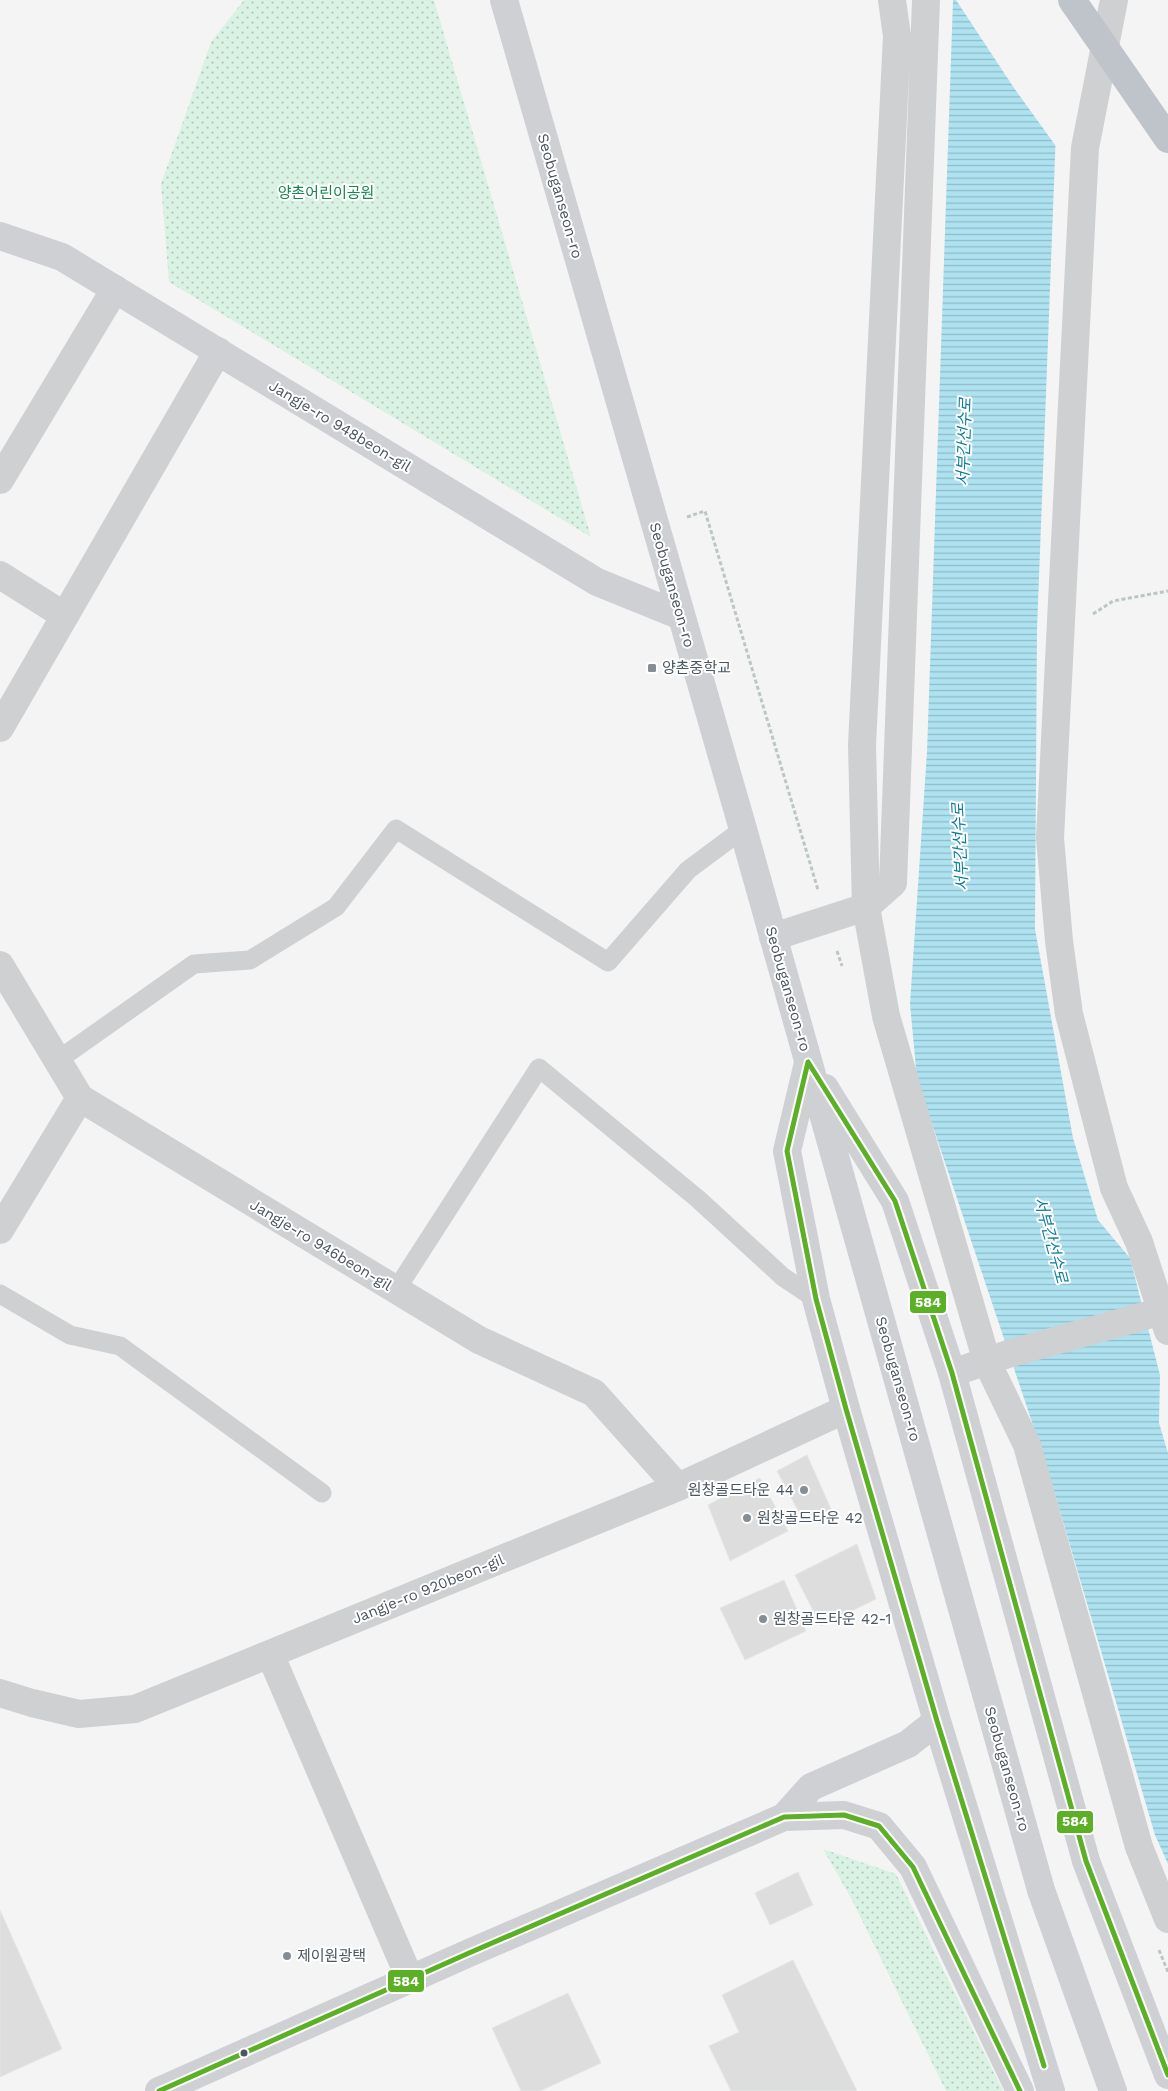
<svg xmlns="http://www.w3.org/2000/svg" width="1168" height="2091" viewBox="0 0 1168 2091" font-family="'Work Sans','Noto Sans KR',sans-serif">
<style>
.park{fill:url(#park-dots)}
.water{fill:url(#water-rules)}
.pier{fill:#f4f4f4}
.building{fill:#ddddde;stroke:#e5e6e7}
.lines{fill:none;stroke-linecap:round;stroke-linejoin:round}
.path{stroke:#bcc7c4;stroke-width:3;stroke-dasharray:4 2.5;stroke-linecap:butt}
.lane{stroke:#ced0d2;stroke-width:19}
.street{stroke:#ced0d2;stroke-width:28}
.secondary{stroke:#ced0d4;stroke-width:28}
.highway{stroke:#bec4c9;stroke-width:28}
.bus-1-casing{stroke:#fff;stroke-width:9}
.bus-1{stroke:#5bb025;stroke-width:5}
.poi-dot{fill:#868d94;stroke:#fff;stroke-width:2}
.bus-dot{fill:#4a5661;stroke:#fff;stroke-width:2}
.labels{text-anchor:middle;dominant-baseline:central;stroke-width:4;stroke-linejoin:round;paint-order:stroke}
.park-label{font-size:15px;fill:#17864f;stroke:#fff}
.street-label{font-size:15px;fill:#4a5661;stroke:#fff}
.poi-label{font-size:15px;fill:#4a5661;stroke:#fff;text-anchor:start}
.water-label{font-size:16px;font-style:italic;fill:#0c7c9b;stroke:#fff}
.line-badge{stroke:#fff;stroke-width:2}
.badge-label{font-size:14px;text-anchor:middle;font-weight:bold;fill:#fff}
</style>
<defs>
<pattern id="park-dots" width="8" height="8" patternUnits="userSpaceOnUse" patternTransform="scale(1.25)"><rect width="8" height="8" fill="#d9f2e3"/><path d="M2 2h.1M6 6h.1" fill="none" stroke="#b2c7bb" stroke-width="1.8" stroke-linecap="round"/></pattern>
<pattern id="water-rules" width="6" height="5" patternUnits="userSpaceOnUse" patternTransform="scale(1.25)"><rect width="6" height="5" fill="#aee2f0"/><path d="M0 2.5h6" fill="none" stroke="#90bac6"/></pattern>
</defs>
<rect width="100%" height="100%" fill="#f4f4f4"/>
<!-- park -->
<path class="park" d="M244 0H434L591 537 169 282 161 184 211 42Z
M823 1849 896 1874 1003 2091H946L851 1898Z"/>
<!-- water -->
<path class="water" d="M953 0H1061L1037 630 1035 929 1073 1138 1098 1220 1130 1258 1160 1375 1159 1423 1168 1453V1864L1155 1835 1047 1467 917 1079 910 1004 927 752Z"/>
<!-- pier -->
<path class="pier" d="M956 0H1063L1058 149 1014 88Z"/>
<!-- building -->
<path class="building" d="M807 1455 831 1509 804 1522 777 1471Z
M760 1478 788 1531 730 1561 708 1505Z
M857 1544 876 1599 821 1626 795 1575Z
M784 1580 806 1631 745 1660 720 1608Z
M798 1872 813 1905 770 1925 755 1893Z
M0 1910 62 2049 0 2077Z
M793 1960 857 2091H731L709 2046 739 2032 722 1995Z
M568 1993 601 2063 540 2091H521L492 2028Z"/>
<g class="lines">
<!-- path -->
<path class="path" d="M687 517 705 511 818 890
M1093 614 1113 601 1168 591
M837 951 842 966
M1159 1950 1168 1972"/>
<!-- lane -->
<path class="lane" d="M58 1060 194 964 250 960 336 907 396 829 608 962 688 870 743 829
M396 1290 539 1068 698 1199 783 1277 816 1299
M0 1294 70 1335 120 1346 322 1493"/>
<!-- street -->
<path class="street" d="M892 0 897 36 862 745 866 907 886 1016 987 1362 1027 1445 1139 1847 1168 1919
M1114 0 1085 148 1050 838 1059 941 1069 1014 1114 1188 1139 1242 1168 1331
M0 480 115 289
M0 575 65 616
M0 728 218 351
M773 937 866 907 893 883 926 0
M0 965 80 1098 479 1340 594 1393 678 1487
M0 1230 80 1098
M952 1373 1008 1354 1162 1311
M270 1654 410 1979
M0 1693 32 1703 79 1714 135 1709 678 1487 846 1409"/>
<!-- secondary -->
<path class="secondary" d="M504 0 743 829 1041 1890 1113 2091
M0 236 62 257 597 582 681 616
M808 1063 787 1151 816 1299 846 1409 937 1721 1051 2091
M825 1088 895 1201 952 1373 1086 1861 1168 2075
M784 1817 811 1787 908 1744 937 1721
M159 2091 469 1953 784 1817 844 1815 879 1826 913 1867 1020 2091"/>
<!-- highway -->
<path class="highway" d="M1072 0 1168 139"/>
<!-- bus-1 casing -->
<g class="bus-1-casing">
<path id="bus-1" d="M808 1062 895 1201 952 1373 1086 1861 1168 2075
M808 1062 787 1151 816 1299 846 1409 937 1721 1044 2066
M159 2091 469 1953 784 1817 844 1815 879 1826 913 1867 1020 2091"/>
</g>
<!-- bus-1 -->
<use href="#bus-1" class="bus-1"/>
</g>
<!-- markers -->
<g class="poi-dot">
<rect x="647" y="663" width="10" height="10" rx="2.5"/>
<circle cx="804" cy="1490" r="5"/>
<circle cx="747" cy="1518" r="5"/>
<circle cx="763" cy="1619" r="5"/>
<circle cx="287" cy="1956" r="5"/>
</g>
<circle class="bus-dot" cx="244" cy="2053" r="4.5"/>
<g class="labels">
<!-- park labels -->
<g class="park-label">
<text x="326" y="193">양촌어린이공원</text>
</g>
<!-- street labels -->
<g class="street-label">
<text transform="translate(560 196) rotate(74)">Seobuganseon-ro</text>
<text transform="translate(340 426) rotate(31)">Jangje-ro 948beon-gil</text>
<text transform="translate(672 585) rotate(74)">Seobuganseon-ro</text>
<text transform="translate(788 989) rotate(74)">Seobuganseon-ro</text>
<text transform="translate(321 1245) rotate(31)">Jangje-ro 946beon-gil</text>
<text transform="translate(898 1379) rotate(74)">Seobuganseon-ro</text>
<text transform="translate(428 1589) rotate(-22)">Jangje-ro 920beon-gil</text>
<text transform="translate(1007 1769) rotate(74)">Seobuganseon-ro</text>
</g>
<!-- poi labels -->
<g class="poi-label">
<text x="662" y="668">양촌중학교</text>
<text x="794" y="1490" text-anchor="end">원창골드타운 44</text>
<text x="757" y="1518">원창골드타운 42</text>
<text x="773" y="1619">원창골드타운 42-1</text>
<text x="297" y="1956">제이원광택</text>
</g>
<!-- water labels -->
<g class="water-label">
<text transform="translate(964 442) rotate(-88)">서부간선수로</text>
<text transform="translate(960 847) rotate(-93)">서부간선수로</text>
<text transform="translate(1051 1240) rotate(75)">서부간선수로</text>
</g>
</g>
<g class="line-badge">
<rect x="909" y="1290" width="38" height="24" rx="5" fill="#5bb025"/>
<rect x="1056" y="1810" width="38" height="24" rx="5" fill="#5bb025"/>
<rect x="387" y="1969" width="38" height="24" rx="5" fill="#5bb025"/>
</g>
<g class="badge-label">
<text x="928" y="1307">584</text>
<text x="1075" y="1826">584</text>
<text x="406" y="1986">584</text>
</g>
</svg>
